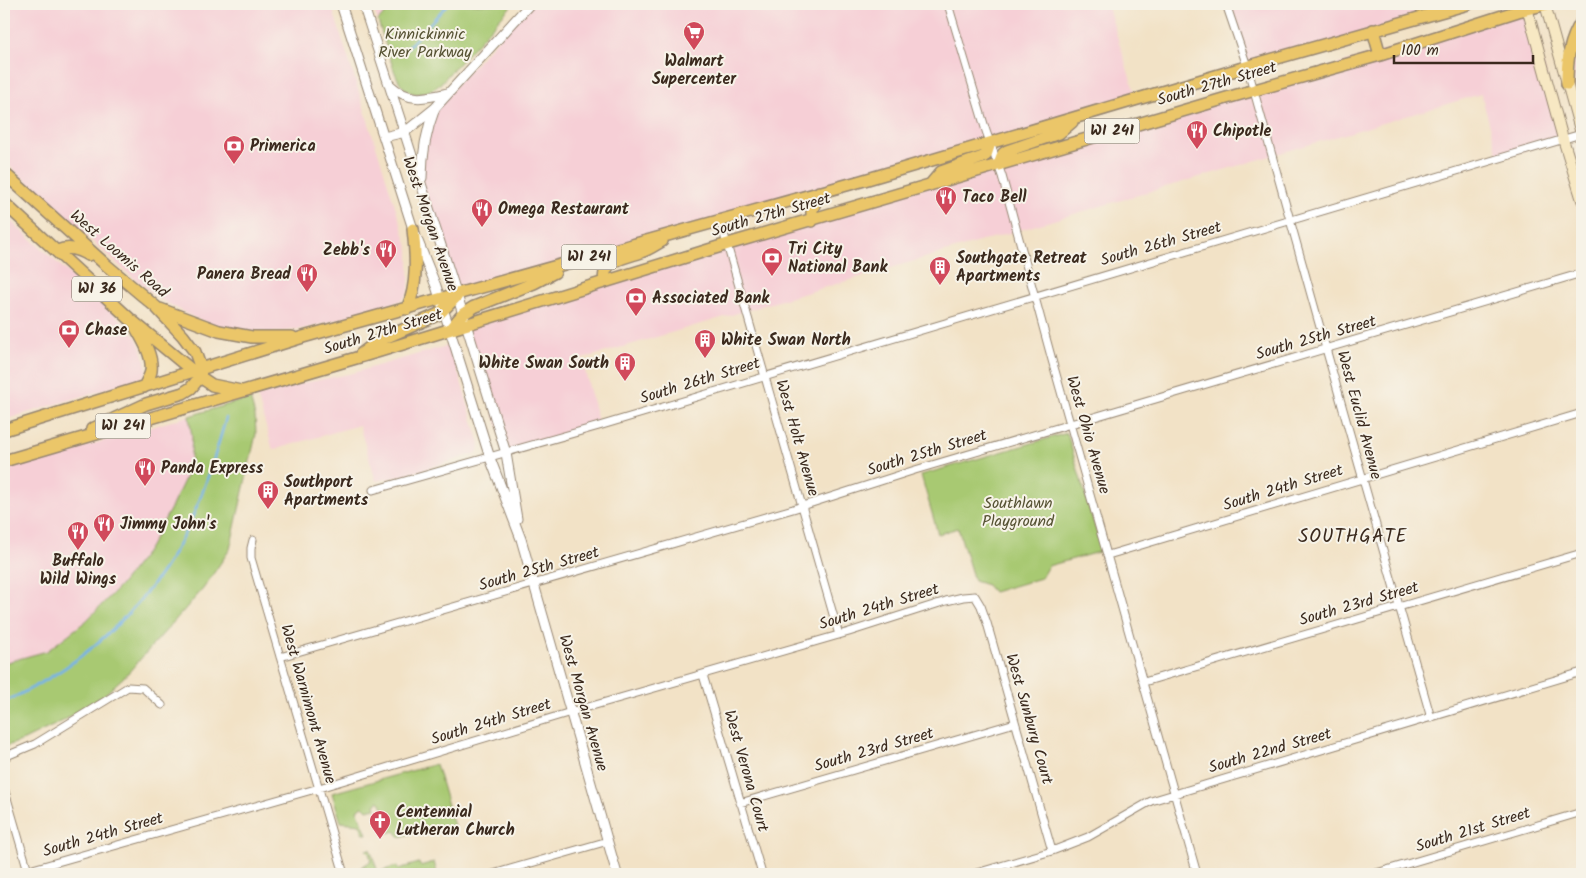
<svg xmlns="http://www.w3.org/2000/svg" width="1586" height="878" viewBox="0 0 1586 878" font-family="Kalam,sans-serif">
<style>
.built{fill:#f6cfd6}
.green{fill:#a8c972;stroke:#727a48}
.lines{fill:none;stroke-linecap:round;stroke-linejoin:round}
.stream{stroke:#76b2e8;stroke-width:2.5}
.minor-casing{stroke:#968672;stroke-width:9}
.tertiary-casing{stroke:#968672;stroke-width:11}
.secondary-casing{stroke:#968672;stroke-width:12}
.primary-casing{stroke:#968672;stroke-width:14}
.minor{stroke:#fff;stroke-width:7}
.tertiary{stroke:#fff;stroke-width:9}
.secondary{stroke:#f7e8c3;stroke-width:10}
.primary{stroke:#ebc669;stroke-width:11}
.labels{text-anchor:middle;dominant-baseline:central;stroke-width:4;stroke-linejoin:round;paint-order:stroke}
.shield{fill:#f7f3e8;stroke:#73665b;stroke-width:1}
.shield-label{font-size:15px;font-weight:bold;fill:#3b2a1e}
.park-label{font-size:16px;fill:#565233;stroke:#f7f3e8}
.poi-label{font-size:16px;font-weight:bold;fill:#3b2a1e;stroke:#f7f3e8;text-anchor:start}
.street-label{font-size:16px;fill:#3b2a1e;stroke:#f7f3e8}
.quarter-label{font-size:19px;letter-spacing:1px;fill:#3b2a1e;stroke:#f7f3e8}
</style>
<rect width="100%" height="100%" fill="#f7f3e8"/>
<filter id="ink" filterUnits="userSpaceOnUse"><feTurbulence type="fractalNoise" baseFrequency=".02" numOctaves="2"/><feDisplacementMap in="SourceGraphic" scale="10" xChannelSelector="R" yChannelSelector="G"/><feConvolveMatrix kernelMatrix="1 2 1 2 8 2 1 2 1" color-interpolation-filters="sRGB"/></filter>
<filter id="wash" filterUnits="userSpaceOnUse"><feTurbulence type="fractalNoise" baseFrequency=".0096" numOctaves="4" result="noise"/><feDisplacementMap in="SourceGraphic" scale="20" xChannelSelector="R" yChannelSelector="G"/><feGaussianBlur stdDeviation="1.12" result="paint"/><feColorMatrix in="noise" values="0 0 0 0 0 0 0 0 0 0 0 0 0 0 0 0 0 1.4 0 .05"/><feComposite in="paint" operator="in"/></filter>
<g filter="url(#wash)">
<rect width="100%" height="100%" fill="#f2e2c6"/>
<!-- built -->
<path class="built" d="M4 4H331L409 250V290L405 297 398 302 309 328 270 333 245 332 216 326 193 317 158 298 124 270 4 161Z
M372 4H393L378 21Z
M530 4H1107L1137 100 457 295 422 188V162L435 108Z
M1253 4H1468L1247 66 1229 11Z
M1528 8 1563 139 1499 158 1481 94 582 359 599 426 506 453 465 324Z
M1582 27V110L1575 83 1573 68V54Z
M4 215 121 320 136 337 143 352 147 370 143 376 139 379 4 420Z
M446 346 450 348 452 352 480 444 477 453 403 476 376 481 359 425 273 450 257 396 299 384 349 374Z
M189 416 192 437 190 468 171 508 148 550 120 586 86 621 47 651 4 663V470Z"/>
<!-- green -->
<path class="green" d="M393 4H513L438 86C407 106 398 84 390 58 386 46 382 33 378 21Z
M250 398 255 416 256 434 230 549 203 589 127 674 103 696 63 721 24 740 4 747V663L47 651 86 621 120 586 148 550 171 508 190 468 192 437 189 416Z
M1067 433 1102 551 1048 566 1041 578 993 592 987 585 974 581 958 528 938 534 921 475Z
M436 764 454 826 434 832 428 829 400 837 395 831 389 833 382 805 379 801 375 804 376 808 367 810 363 806 357 810 367 834H364L360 824 341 822 332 793Z
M370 849 378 872 397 866 398 869 419 863 420 866 434 862 437 873 356 874 355 871 371 861 369 853 366 850Z"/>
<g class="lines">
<!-- stream -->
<path class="stream" d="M407 48 448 4
M4 702C88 664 159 597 195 511 208 481 217 449 226 418"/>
</g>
</g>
<g filter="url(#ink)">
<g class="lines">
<!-- minor casing -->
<g class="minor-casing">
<path id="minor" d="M948 4 986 131 1002 176 1052 360 1197 874
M1226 4 1247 66 1344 413 1431 718
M720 220 839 635
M373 490 599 426 1581 134
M253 540 251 548V558L344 874
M1108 555 1582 413
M280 657 793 509 915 470 1582 273
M703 675 762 874
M1144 682 1582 553
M4 757 35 744 128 687 143 688 162 705
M4 788 29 874
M740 803 1015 723
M15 874 319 788 571 712 849 632 946 601 963 597 975 596 981 606 987 623 1052 851
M493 874 608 841
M973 874 1052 851 1088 837 1151 801 1582 672
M1373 874 1582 812"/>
</g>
<!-- tertiary casing -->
<g class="tertiary-casing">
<path id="tertiary" d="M341 4 413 229 436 286 490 458 521 539 617 874
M363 4 457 295 506 453 517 519
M390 85C409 103 426 98 448 93
M384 137 405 132 435 108 530 4
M422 178C422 153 426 131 435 108"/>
</g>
<!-- secondary casing -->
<g class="secondary-casing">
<path id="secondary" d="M1526 4 1563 139 1582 200
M1545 4 1582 137"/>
</g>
<!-- primary casing -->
<g class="primary-casing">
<path id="primary" d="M1373 30 1380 55
M1567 84C1567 60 1569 41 1582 21
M999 165 1003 154 1007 151 1059 133 1072 122
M4 173 105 264 156 307 183 336 195 352 201 369 200 377 191 388 183 393 146 404 92 429
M930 185 941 172 983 157 986 155 990 143
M4 203 131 320 200 377 212 385 241 391
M812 221V210L819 192
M57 251C69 246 77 249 88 255
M605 282C600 260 625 258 641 252 648 250 655 245 662 241
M160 309 219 331 252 337H292
M407 309C418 285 416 256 413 229
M136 328C143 340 153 356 151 371 150 377 146 382 144 387
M450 329 463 314 474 307 534 283 555 272
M361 354 378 341 439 314 457 296
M4 430 303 337 861 181 1256 64 1468 4
M4 461 380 351 728 244 1230 97 1380 55 1518 11 1548 4"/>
</g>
<!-- minor -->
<use href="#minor" class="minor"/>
<!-- tertiary -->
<use href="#tertiary" class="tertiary"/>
<!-- secondary -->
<use href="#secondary" class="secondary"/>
<!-- primary -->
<use href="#primary" class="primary"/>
</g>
</g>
<!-- icons -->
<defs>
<g id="supermarket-pin" transform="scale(1.125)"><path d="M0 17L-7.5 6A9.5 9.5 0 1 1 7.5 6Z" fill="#d1495b" stroke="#f7f3e8"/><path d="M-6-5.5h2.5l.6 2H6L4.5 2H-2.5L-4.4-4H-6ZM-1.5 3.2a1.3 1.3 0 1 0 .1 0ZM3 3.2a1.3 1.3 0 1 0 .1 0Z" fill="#fff"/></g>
<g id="restaurant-pin" transform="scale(1.125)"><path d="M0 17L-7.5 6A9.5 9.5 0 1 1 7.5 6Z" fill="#d1495b" stroke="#f7f3e8"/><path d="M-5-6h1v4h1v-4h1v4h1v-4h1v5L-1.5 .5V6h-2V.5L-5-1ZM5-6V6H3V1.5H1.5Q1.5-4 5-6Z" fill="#fff"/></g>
<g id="bank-pin" transform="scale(1.125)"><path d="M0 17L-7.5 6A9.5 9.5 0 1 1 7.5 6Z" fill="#d1495b" stroke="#f7f3e8"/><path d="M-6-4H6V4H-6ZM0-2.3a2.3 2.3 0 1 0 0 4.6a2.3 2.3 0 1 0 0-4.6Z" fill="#fff"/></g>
<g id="building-pin" transform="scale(1.125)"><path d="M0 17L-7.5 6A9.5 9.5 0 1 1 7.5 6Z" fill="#d1495b" stroke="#f7f3e8"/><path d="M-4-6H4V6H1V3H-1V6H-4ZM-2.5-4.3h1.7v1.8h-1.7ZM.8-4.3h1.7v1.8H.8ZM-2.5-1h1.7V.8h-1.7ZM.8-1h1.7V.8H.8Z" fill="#fff"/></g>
<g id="church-pin" transform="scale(1.125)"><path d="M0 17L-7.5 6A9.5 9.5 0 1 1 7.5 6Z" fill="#d1495b" stroke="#f7f3e8"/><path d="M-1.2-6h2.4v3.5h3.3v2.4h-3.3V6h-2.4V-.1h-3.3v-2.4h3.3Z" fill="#fff"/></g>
</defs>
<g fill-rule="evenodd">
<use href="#supermarket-pin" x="694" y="32"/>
<use href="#restaurant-pin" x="1197" y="131"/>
<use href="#bank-pin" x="234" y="146"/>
<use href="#restaurant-pin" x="946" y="197"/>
<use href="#restaurant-pin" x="482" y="209"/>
<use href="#restaurant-pin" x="386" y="250"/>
<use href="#bank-pin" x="772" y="258"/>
<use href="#building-pin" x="940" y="267"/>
<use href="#restaurant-pin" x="307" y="274"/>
<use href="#bank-pin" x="636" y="298"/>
<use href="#bank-pin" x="69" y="330"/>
<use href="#building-pin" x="705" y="340"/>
<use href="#building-pin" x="625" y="363"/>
<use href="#restaurant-pin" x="145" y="468"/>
<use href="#building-pin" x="268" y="491"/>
<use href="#restaurant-pin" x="104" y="524"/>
<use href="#restaurant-pin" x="78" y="532"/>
<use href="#church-pin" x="380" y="821"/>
</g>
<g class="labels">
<!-- shield labels -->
<g class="shield">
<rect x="1084.5" y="118.5" width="55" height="25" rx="4"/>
<rect x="561.5" y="244.5" width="55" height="25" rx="4"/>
<rect x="72" y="276.5" width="50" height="25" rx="4"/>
<rect x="95.5" y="413.5" width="55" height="25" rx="4"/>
</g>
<g class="shield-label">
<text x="1112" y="131">WI 241</text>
<text x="589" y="257">WI 241</text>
<text x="97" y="289">WI 36</text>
<text x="123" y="426">WI 241</text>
</g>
<!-- park labels -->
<g class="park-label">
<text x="425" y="34">Kinnickinnic<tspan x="425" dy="18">River Parkway</tspan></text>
<text x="1018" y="503">Southlawn<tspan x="1018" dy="18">Playground</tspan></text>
</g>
<!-- poi labels -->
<g class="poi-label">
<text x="694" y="61" text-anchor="middle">Walmart<tspan x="694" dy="18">Supercenter</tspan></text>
<text x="1213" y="131">Chipotle</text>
<text x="250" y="146">Primerica</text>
<text x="962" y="197">Taco Bell</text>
<text x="498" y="209">Omega Restaurant</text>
<text x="788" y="249">Tri City<tspan x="788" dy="18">National Bank</tspan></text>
<text x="370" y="250" text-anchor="end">Zebb's</text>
<text x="956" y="258">Southgate Retreat<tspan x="956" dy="18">Apartments</tspan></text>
<text x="291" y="274" text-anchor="end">Panera Bread</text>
<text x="652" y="298">Associated Bank</text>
<text x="85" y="330">Chase</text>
<text x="721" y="340">White Swan North</text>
<text x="609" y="363" text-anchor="end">White Swan South</text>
<text x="161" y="468">Panda Express</text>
<text x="284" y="482">Southport<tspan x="284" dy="18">Apartments</tspan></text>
<text x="120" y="524">Jimmy John's</text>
<text x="78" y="561" text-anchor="middle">Buffalo<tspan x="78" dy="18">Wild Wings</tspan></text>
<text x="396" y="812">Centennial<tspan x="396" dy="18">Lutheran Church</tspan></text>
</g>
<!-- street labels -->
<g class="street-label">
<text transform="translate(1217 84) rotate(-16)">South 27th Street</text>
<text transform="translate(771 215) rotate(-16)">South 27th Street</text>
<text transform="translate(430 224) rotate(71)">West Morgan Avenue</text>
<text transform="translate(1161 244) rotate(-16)">South 26th Street</text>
<text transform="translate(119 254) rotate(41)">West Loomis Road</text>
<text transform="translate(383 332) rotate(-17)">South 27th Street</text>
<text transform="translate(1316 338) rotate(-16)">South 25th Street</text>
<text transform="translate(700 381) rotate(-17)">South 26th Street</text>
<text transform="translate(1359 415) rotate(75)">West Euclid Avenue</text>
<text transform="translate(1088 435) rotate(74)">West Ohio Avenue</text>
<text transform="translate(797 438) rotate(74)">West Holt Avenue</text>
<text transform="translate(927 453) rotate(-17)">South 25th Street</text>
<text transform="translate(1283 488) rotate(-17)">South 24th Street</text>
<text transform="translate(539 569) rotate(-16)">South 25th Street</text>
<text transform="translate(1359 604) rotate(-16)">South 23rd Street</text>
<text transform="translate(879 607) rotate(-17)">South 24th Street</text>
<text transform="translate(583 703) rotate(74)">West Morgan Avenue</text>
<text transform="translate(308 704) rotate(74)">West Warnimont Avenue</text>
<text transform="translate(1029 719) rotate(74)">West Sunbury Court</text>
<text transform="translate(491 722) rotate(-17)">South 24th Street</text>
<text transform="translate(874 750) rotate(-16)">South 23rd Street</text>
<text transform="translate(1270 751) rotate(-16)">South 22nd Street</text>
<text transform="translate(746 771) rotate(74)">West Verona Court</text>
<text transform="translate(1473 830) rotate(-17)">South 21st Street</text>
<text transform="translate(103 835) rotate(-16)">South 24th Street</text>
</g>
<!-- quarter labels -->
<g class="quarter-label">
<text x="1353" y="537">SOUTHGATE</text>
</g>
</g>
<!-- margin -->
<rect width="1586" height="878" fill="none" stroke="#f7f3e8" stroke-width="20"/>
<!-- scale -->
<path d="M1394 55v8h139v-8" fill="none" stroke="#3b2a1e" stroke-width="2.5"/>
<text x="1401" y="55" font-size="15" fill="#3b2a1e" stroke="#f7f3e8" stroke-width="4" paint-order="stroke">100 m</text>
</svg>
